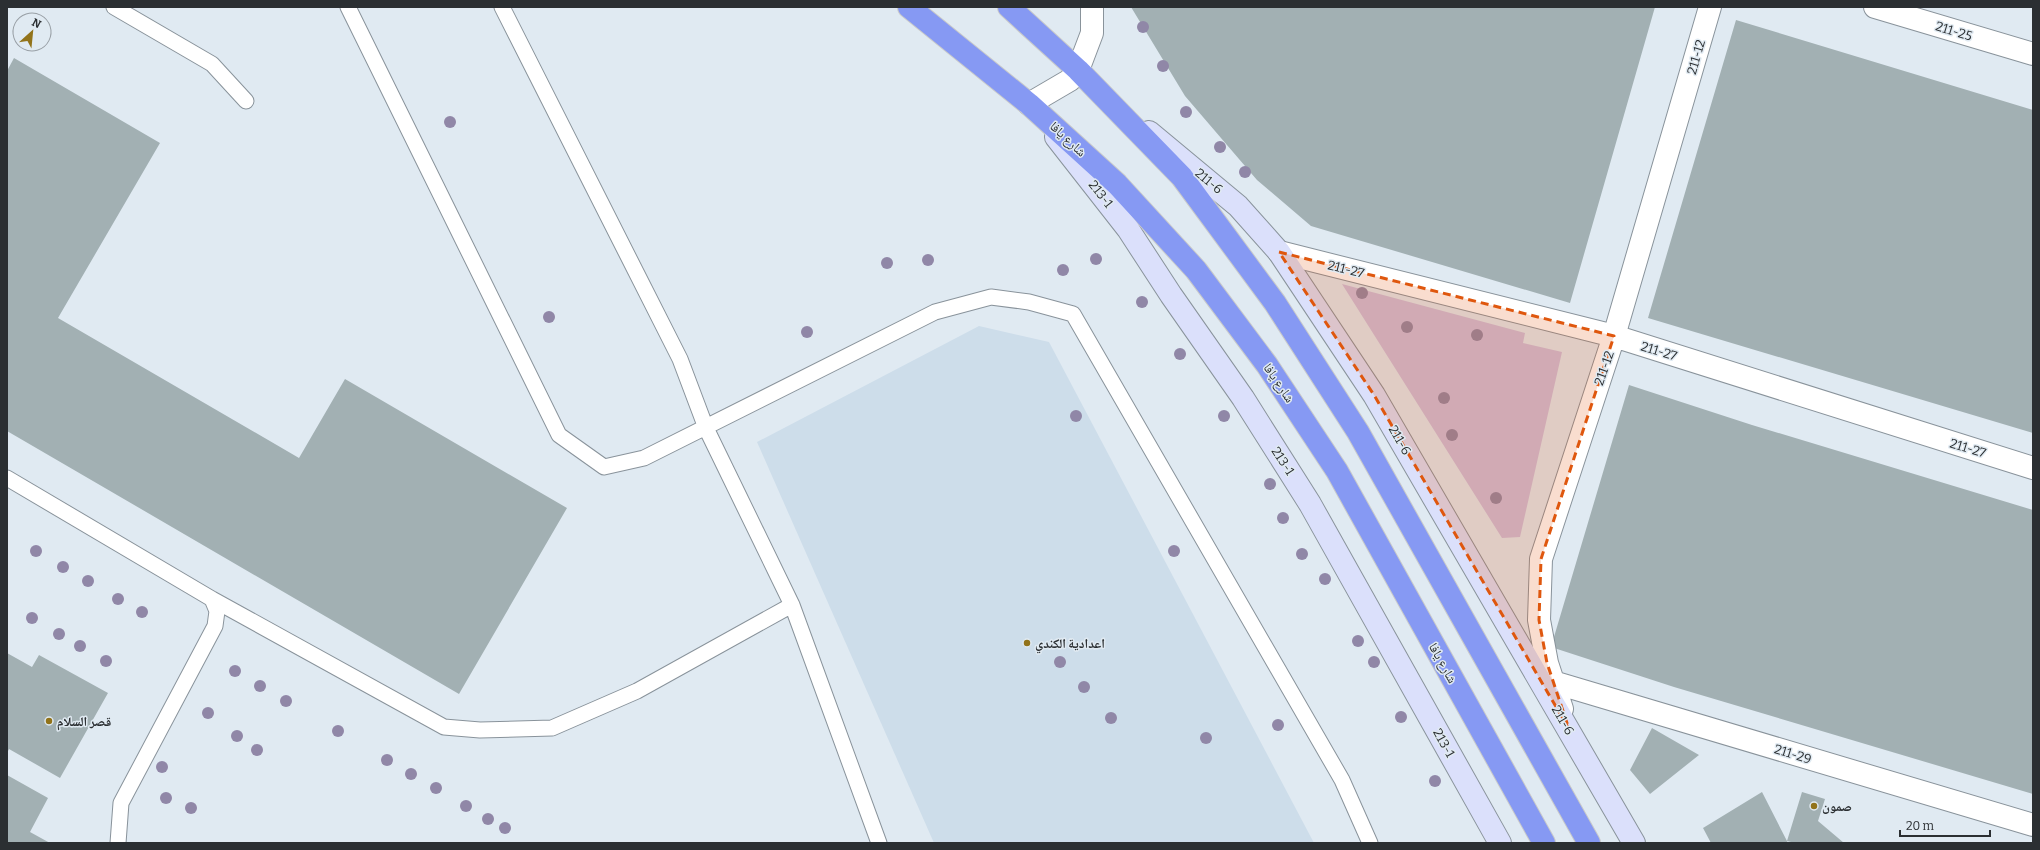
<svg xmlns="http://www.w3.org/2000/svg" width="2040" height="850" viewBox="0 0 2040 850" font-family="Bitter,'Noto Naskh Arabic',serif">
<style>
.built{fill:#cdddea}
.green{fill:#cdc0de}
.building{fill:#a2b0b3}
.lines{fill:none;stroke-linecap:round;stroke-linejoin:round}
.service-casing{stroke:#89939b;stroke-width:17}
.minor-casing{stroke:#89939b;stroke-width:24}
.secondary-casing{stroke:#89939b;stroke-width:24}
.motorway-casing{stroke:#c8c9ca;stroke-width:24}
.service{stroke:#fff;stroke-width:15}
.minor{stroke:#fff;stroke-width:22}
.secondary{stroke:#dbe0fb;stroke-width:22}
.motorway{stroke:#8699f3;stroke-width:22}
.tree{fill:#9087a7}
.marked{fill:#df570e;fill-opacity:0.2;stroke:#df570e;stroke-width:3;stroke-dasharray:8 5;stroke-linejoin:round}
.poi-dot{fill:#92731a;stroke:#e0eaf2;stroke-width:1.5}
.labels{text-anchor:middle;dominant-baseline:central;stroke-width:3;stroke-linejoin:round;paint-order:stroke}
.street-label{font-size:13px;fill:#2b2f32;stroke:#e0eaf2}
.poi-label{font-size:13px;font-weight:bold;fill:#2b2f32;stroke:#e0eaf2;text-anchor:start}
</style>
<rect width="100%" height="100%" fill="#e0eaf2"/>
<!-- built -->
<path class="built" d="M979 326 1049 342 1314 843H934L757 442Z"/>
<!-- green -->
<path class="green" d="M1342 284 1525 333 1523 343 1562 352 1520 537 1502 538Z"/>
<!-- building -->
<path class="building" d="M1131 7H1655L1570 303 1311 226 1257 180 1185 96Z
M1736 20 2033 110V433L1648 318Z
M14 58 160 143 58 318 299 458 345 379 567 508 459 694 7 431V71Z
M1629 385 1752 425 2033 510V794L1674 687 1551 647Z
M7 653 32 667 39 655 108 693 60 778 9 749 7 753Z
M1652 728 1699 755 1650 794 1630 770Z
M7 775 48 798 30 832 50 843H7Z
M1762 792 1788 843H1711L1703 828Z
M1802 792 1825 799 1818 821 1844 843H1795L1787 841Z"/>
<g class="lines">
<!-- service casing -->
<g class="service-casing">
<path id="service" d="M114 7 212 64 246 101
M348 7 559 435 604 467 644 458 935 312 991 297 1029 302 1073 314 1342 780 1370 843
M502 7 680 359 706 428 792 605 879 843
M7 478 212 599 217 611 215 626 121 803 118 843
M212 599 444 727 480 730 552 728 637 691 792 605"/>
</g>
<!-- minor casing -->
<g class="minor-casing">
<path id="minor" d="M1875 7 2033 54
M1029 104 1070 80 1078 70 1092 33V7
M1279 252 1614 336 2033 468
M1553 682 2033 825
M1562 709 1547 663 1539 620 1541 559 1614 336 1710 7"/>
</g>
<!-- secondary casing -->
<g class="secondary-casing">
<path id="secondary" d="M1149 132 1238 206 1279 252 1374 395 1634 843
M1056 137 1128 229 1171 295 1243 398 1310 504 1500 843"/>
</g>
<!-- motorway casing -->
<g class="motorway-casing">
<path id="motorway" d="M909 7 1029 104 1117 184 1196 270 1267 365 1337 471 1544 843
M1009 7 1078 70 1182 177 1275 303 1358 432 1589 843"/>
</g>
<!-- service -->
<use href="#service" class="service"/>
<!-- minor -->
<use href="#minor" class="minor"/>
<!-- secondary -->
<use href="#secondary" class="secondary"/>
<!-- motorway -->
<use href="#motorway" class="motorway"/>
</g>
<!-- trees -->
<g class="tree">
<circle cx="1143" cy="27" r="6"/>
<circle cx="1163" cy="66" r="6"/>
<circle cx="1186" cy="112" r="6"/>
<circle cx="450" cy="122" r="6"/>
<circle cx="1220" cy="147" r="6"/>
<circle cx="1245" cy="172" r="6"/>
<circle cx="1096" cy="259" r="6"/>
<circle cx="928" cy="260" r="6"/>
<circle cx="887" cy="263" r="6"/>
<circle cx="1063" cy="270" r="6"/>
<circle cx="1362" cy="293" r="6"/>
<circle cx="1142" cy="302" r="6"/>
<circle cx="549" cy="317" r="6"/>
<circle cx="1407" cy="327" r="6"/>
<circle cx="807" cy="332" r="6"/>
<circle cx="1477" cy="335" r="6"/>
<circle cx="1180" cy="354" r="6"/>
<circle cx="1444" cy="398" r="6"/>
<circle cx="1076" cy="416" r="6"/>
<circle cx="1224" cy="416" r="6"/>
<circle cx="1452" cy="435" r="6"/>
<circle cx="1270" cy="484" r="6"/>
<circle cx="1496" cy="498" r="6"/>
<circle cx="1283" cy="518" r="6"/>
<circle cx="36" cy="551" r="6"/>
<circle cx="1174" cy="551" r="6"/>
<circle cx="1302" cy="554" r="6"/>
<circle cx="63" cy="567" r="6"/>
<circle cx="1325" cy="579" r="6"/>
<circle cx="88" cy="581" r="6"/>
<circle cx="118" cy="599" r="6"/>
<circle cx="142" cy="612" r="6"/>
<circle cx="32" cy="618" r="6"/>
<circle cx="59" cy="634" r="6"/>
<circle cx="1358" cy="641" r="6"/>
<circle cx="80" cy="646" r="6"/>
<circle cx="106" cy="661" r="6"/>
<circle cx="1060" cy="662" r="6"/>
<circle cx="1374" cy="662" r="6"/>
<circle cx="235" cy="671" r="6"/>
<circle cx="260" cy="686" r="6"/>
<circle cx="1084" cy="687" r="6"/>
<circle cx="286" cy="701" r="6"/>
<circle cx="208" cy="713" r="6"/>
<circle cx="1401" cy="717" r="6"/>
<circle cx="1111" cy="718" r="6"/>
<circle cx="1278" cy="725" r="6"/>
<circle cx="338" cy="731" r="6"/>
<circle cx="237" cy="736" r="6"/>
<circle cx="1206" cy="738" r="6"/>
<circle cx="257" cy="750" r="6"/>
<circle cx="387" cy="760" r="6"/>
<circle cx="162" cy="767" r="6"/>
<circle cx="411" cy="774" r="6"/>
<circle cx="1435" cy="781" r="6"/>
<circle cx="436" cy="788" r="6"/>
<circle cx="166" cy="798" r="6"/>
<circle cx="466" cy="806" r="6"/>
<circle cx="191" cy="808" r="6"/>
<circle cx="488" cy="819" r="6"/>
<circle cx="505" cy="828" r="6"/>
</g>
<!-- marked area -->
<path class="marked" d="M1279 252 1614 336 1541 559 1539 620 1547 663 1569 729 1374 395Z"/>
<!-- markers -->
<g class="poi-dot">
<circle cx="1027" cy="643" r="4"/>
<circle cx="49" cy="721" r="4"/>
<circle cx="1814" cy="806" r="4"/>
</g>
<g class="labels">
<!-- street labels -->
<g class="street-label">
<text transform="translate(1954 31) rotate(17)">211-25</text>
<text transform="translate(1696 57) rotate(-74)">211-12</text>
<text transform="translate(1068 139) rotate(43)">شارع يافا</text>
<text transform="translate(1209 181) rotate(40)">211-6</text>
<text transform="translate(1101 194) rotate(52)">213-1</text>
<text transform="translate(1346 269) rotate(14)">211-27</text>
<text transform="translate(1659 351) rotate(17)">211-27</text>
<text transform="translate(1604 368) rotate(-71)">211-12</text>
<text transform="translate(1279 383) rotate(56)">شارع يافا</text>
<text transform="translate(1400 440) rotate(60)">211-6</text>
<text transform="translate(1968 448) rotate(17)">211-27</text>
<text transform="translate(1283 461) rotate(57)">213-1</text>
<text transform="translate(1443 663) rotate(61)">شارع يافا</text>
<text transform="translate(1563 720) rotate(60)">211-6</text>
<text transform="translate(1444 743) rotate(61)">213-1</text>
<text transform="translate(1793 754) rotate(17)">211-29</text>
</g>
<!-- poi labels -->
<g class="poi-label">
<text x="1035" y="643">اعدادية الكندي</text>
<text x="57" y="721">قصر السلام</text>
<text x="1822" y="806">صمون</text>
</g>
</g>
<!-- border -->
<rect width="2040" height="850" fill="none" stroke="#2b2f32" stroke-width="16"/>
<!-- north arrow -->
<g transform="translate(32 32) rotate(27)"><circle r="19" fill="#e0eaf2" stroke="#989fa5"/>
<path d="M0-3L7 15L0 10L-7 15Z" fill="#92731a"/>
<text y="-6" font-size="11" font-weight="bold" text-anchor="middle" fill="#2b2f32">N</text>
</g>
<!-- scale -->
<path d="M1900 830v6h90v-6" fill="none" stroke="#2b2f32" stroke-width="2"/>
<text x="1906" y="830" font-size="12" fill="#2b2f32" stroke="#e0eaf2" stroke-width="3" paint-order="stroke">20 m</text>
</svg>
